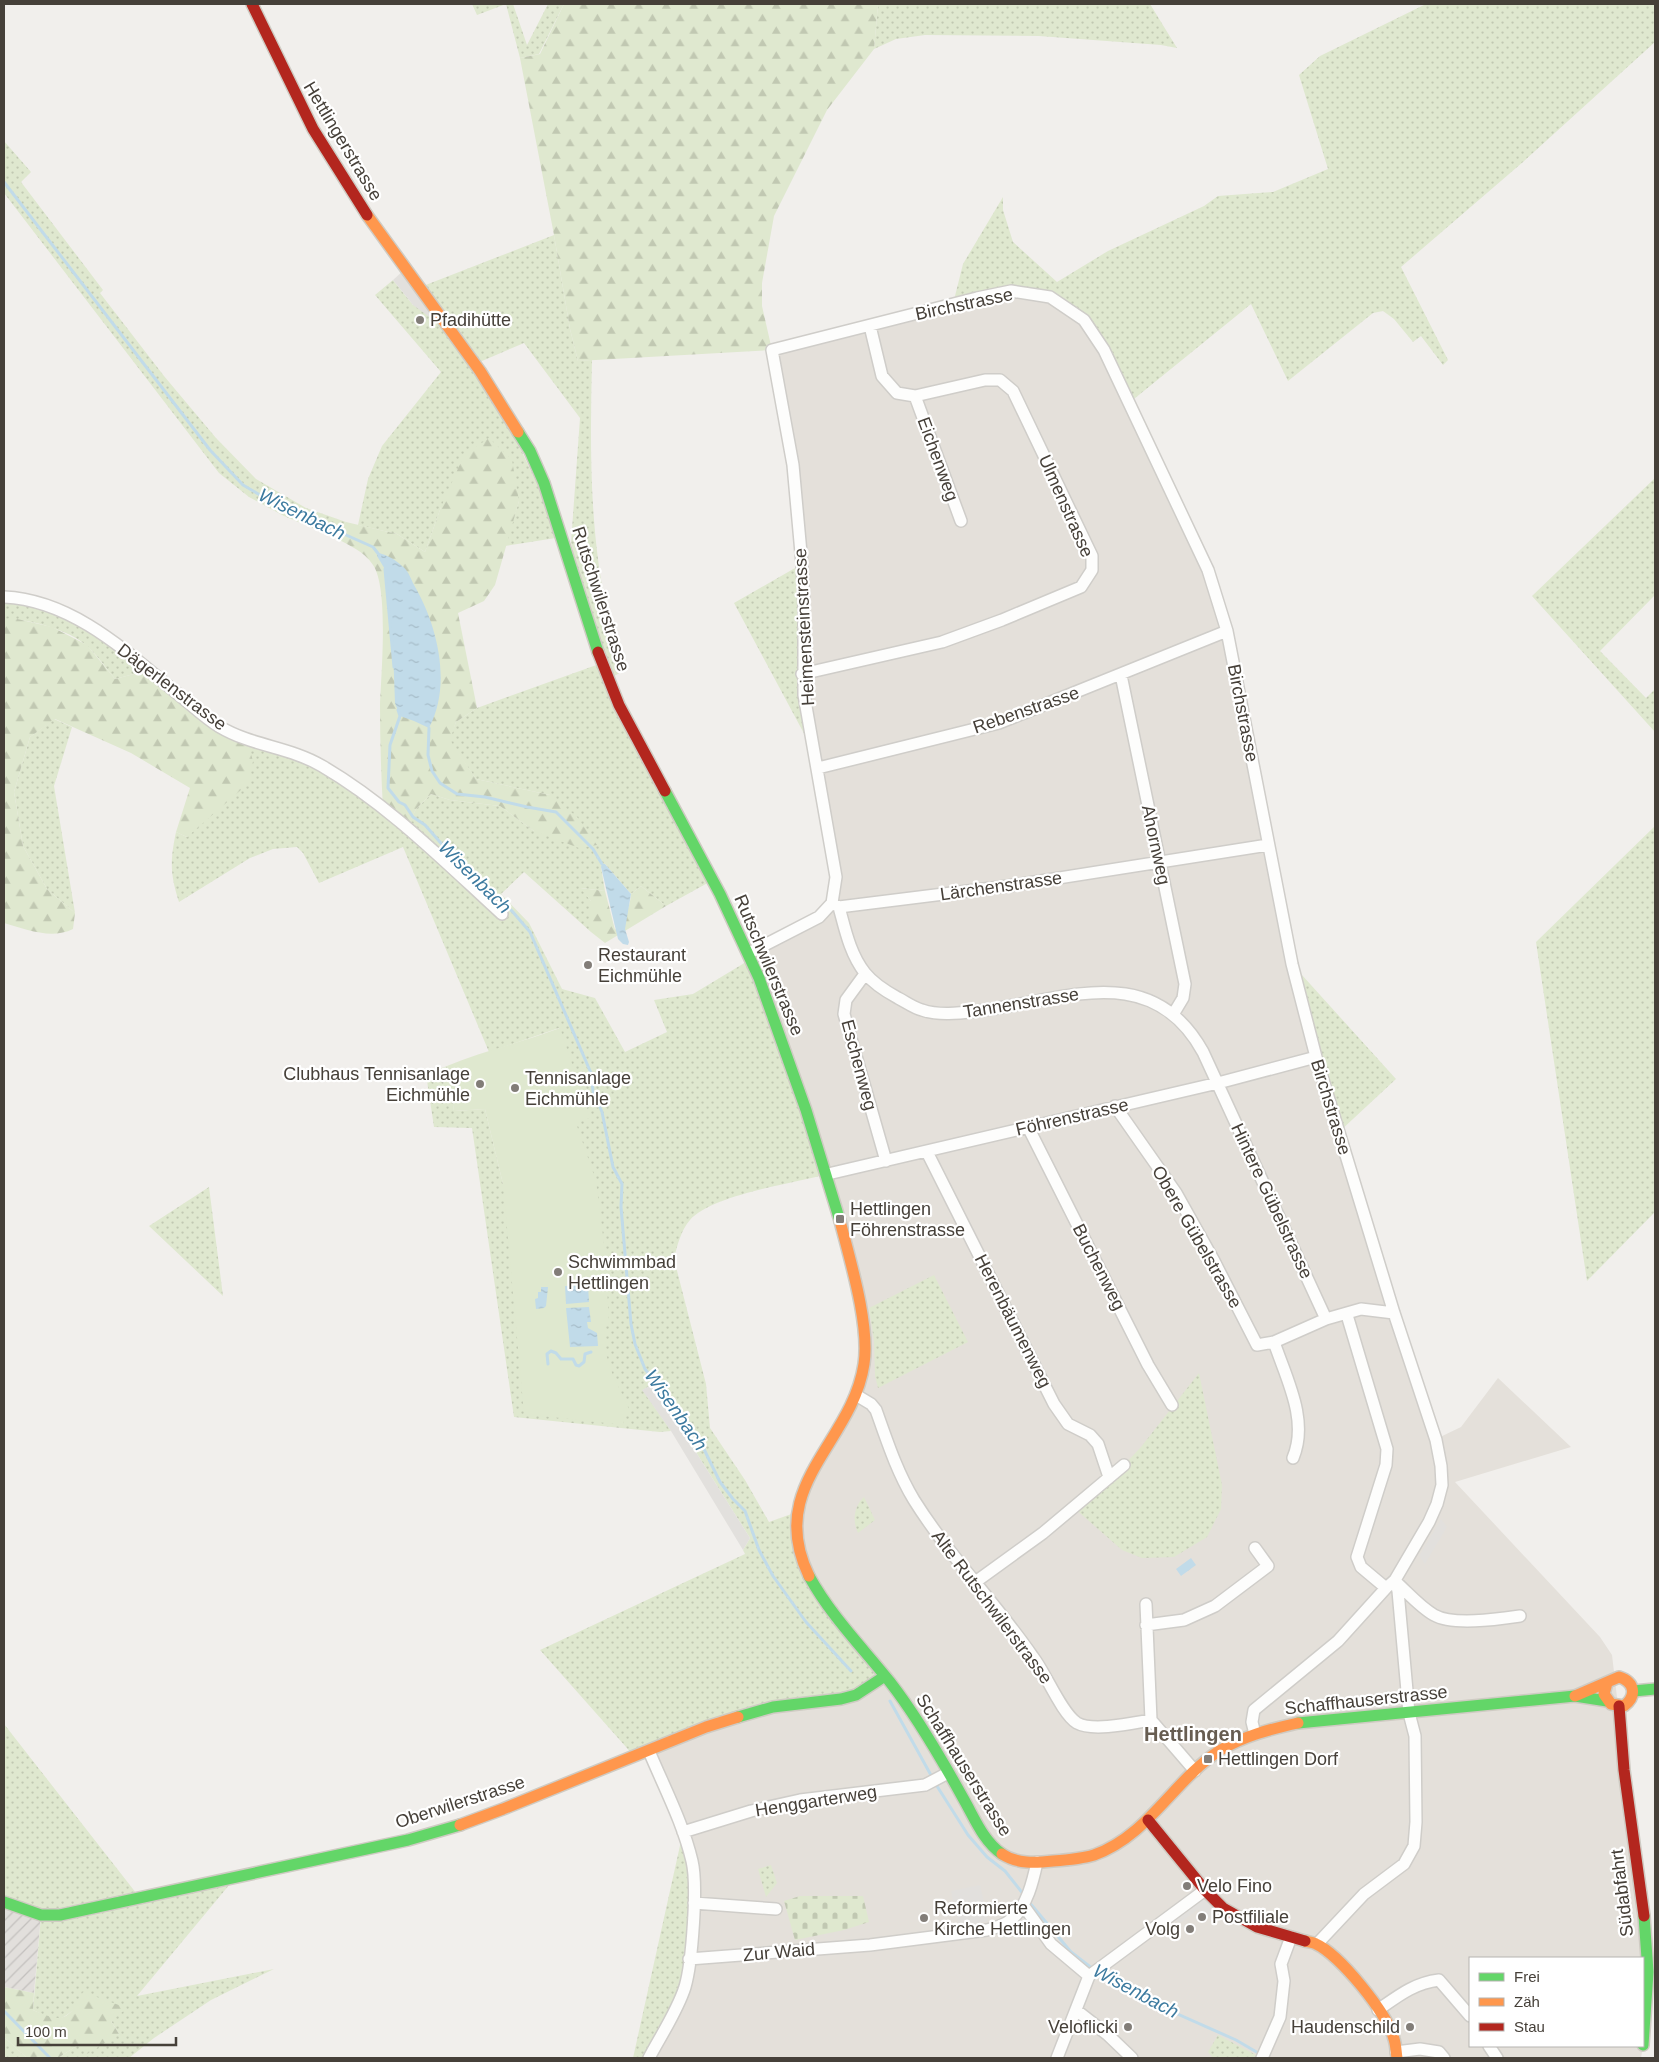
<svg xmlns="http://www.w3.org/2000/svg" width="1659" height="2062" viewBox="0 0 1659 2062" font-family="Arial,sans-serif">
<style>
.residential{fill:#e4e0da}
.industrial{fill:url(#industrial-furrows)}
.green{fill:url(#green-dots)}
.forest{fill:url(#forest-firs)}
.cemetery{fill:url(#cemetery-stones)}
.pitch{fill:#dfe8cf}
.parking{fill:#e2e0dd}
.water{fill:url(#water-ripples)}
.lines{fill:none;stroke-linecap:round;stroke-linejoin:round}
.stream{stroke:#c1dbe9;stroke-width:3}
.street-casing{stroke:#cfcdc9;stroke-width:14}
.fast-casing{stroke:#cfcbc3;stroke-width:14}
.slow-casing{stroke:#cfcbc3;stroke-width:14}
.jam-casing{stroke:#cfcbc3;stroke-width:14}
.street{stroke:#fdfdfc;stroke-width:11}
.fast{stroke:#63d668;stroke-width:11}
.slow{stroke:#ff974d;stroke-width:11}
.jam{stroke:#b3261e;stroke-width:11}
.poi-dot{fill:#827d78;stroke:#fff;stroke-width:2}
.labels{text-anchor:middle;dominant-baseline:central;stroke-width:4.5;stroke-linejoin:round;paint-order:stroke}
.street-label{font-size:18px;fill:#464039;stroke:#fff}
.poi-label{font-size:18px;fill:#464039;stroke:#fff;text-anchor:start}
.water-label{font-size:19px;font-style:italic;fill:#3c7a9f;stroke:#fff}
.quarter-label{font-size:20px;font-weight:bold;fill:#675d51;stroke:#fff}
</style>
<defs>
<pattern id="industrial-furrows" width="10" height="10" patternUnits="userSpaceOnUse" patternTransform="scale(1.25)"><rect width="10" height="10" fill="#e2dfdc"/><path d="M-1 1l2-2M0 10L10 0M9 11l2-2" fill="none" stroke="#c3c0be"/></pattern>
<pattern id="green-dots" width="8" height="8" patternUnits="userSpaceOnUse" patternTransform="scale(1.25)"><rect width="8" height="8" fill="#dfe8cf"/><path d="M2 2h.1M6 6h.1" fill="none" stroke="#c1c8b2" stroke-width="1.8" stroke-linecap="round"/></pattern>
<pattern id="forest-firs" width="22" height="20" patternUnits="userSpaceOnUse" patternTransform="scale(1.25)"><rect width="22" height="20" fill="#dfe8cf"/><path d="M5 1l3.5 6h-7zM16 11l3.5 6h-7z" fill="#c1c8b2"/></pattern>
<pattern id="cemetery-stones" width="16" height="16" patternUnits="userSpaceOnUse" patternTransform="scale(1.25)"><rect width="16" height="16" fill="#dfe8cf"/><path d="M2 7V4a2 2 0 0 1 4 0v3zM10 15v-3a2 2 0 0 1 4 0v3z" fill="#c1c8b2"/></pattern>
<pattern id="water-ripples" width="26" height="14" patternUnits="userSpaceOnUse" patternTransform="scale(1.25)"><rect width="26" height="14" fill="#c1dbe9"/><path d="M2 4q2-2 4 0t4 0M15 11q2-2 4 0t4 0" fill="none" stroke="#a7bdc9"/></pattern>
</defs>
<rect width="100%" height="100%" fill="#f1efec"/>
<!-- residential -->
<path class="residential" d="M1011 291 1050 297 1084 320 1192 536 1227 631 1292 964 1436 1439 1461 1427 1498 1378 1571 1447 1455 1482 1600 1637 1612 1655 1620 1723 1643 1958H1470V2046H1643L1641 2058H649L692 1863 649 1751 816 1590 797 1512 862 1377 850 1260 749 953 832 903 836 877 804 695 802 564 772 350Z"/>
<!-- industrial -->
<path class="industrial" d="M4 1902 41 1915 34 1993 4 1987Z"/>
<!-- green -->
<path class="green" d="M472 4H506L477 15Z
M506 4H513L527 45 548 4H564L539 54 520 58Z
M878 4H1150L1177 48 1161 45 1039 36 925 35 896 39 874 49Z
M1426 4H1655V42L1523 162 1401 267 1448 360 1443 365 1421 336 1413 342 1394 319 1383 311 1373 313 1288 381 1251 304 1129 403 1084 320 1050 297 1011 291 953 304 963 264 1003 197V210L1013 242 1057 282 1108 251 1204 206 1218 196 1273 192 1328 169 1299 75 1320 56Z
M4 141 31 172 21 182 103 290 100 293 164 376 216 438 256 479 306 508 346 522 334 537 284 516 249 497 219 473 4 193Z
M554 235 570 329 578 361 592 360C590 446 589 532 608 616 612 635 615 653 623 671L609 679 713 880 666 906 641 886 631 894 605 864 601 867 605 891 581 888 591 901V932L524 872 501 894 529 923 562 989 595 998 625 1052 667 1032 654 1000 693 994 751 959 828 1174C794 1183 712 1195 690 1220 681 1230 677 1246 674 1259L706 1384 710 1428 745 1480 769 1522 797 1512 801 1554 885 1676 872 1685 794 1703 634 1756 540 1650 745 1554 743 1550 750 1538 653 1384 643 1390 671 1431 660 1432 514 1417 472 1128 434 1127 426 1074 447 1066 454 1111 485 1109 503 1184 559 1028 489 1052 403 847 319 883 303 853 297 847 273 849 250 858 179 902C170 874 170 861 176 832L187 837 247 740 293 752 407 827 416 809 431 794 450 800 500 806 534 831 550 795 476 779 449 740 456 722 477 708 602 663 571 543 580 418 524 343 475 364 493 390 562 537 505 546 519 501 441 507 425 552 397 534 358 525 368 479 382 446 441 372 375 295 393 280 413 305 418 288Z
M1655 478V595L1600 651 1646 698 1655 689V732L1532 596Z
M802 564V673L815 754 734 603Z
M4 597 69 614 149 670 115 679C106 668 97 655 87 646 70 630 27 618 4 619Z
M54 719 72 727 54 786 75 913 47 889 23 846 14 792 30 737Z
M1655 826V1212L1587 1281 1536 942Z
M1292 964 1396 1079 1339 1132Z
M209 1187 223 1296 149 1226Z
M934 1275 968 1342 878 1388 875 1376 874 1341 869 1308Z
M1199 1373 1222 1485 1221 1509 1207 1537 1174 1557 1142 1558 1122 1550 1073 1507 1124 1465 1141 1447Z
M864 1497 875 1520 858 1533C852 1521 854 1506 864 1497Z
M4 1724 140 1898 235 1878 137 1996 274 1969 211 2000 154 2038 129 2058H58L78 2045 119 2034 111 2021 75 2008C58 2025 53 2019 33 2010L41 1916 4 1902Z
M683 1832 692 1863 685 1985 649 2058H633Z
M771 1865 777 1883 766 1897 758 1869Z
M1218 2035 1256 2055 1253 2058H1213L1208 2052Z
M4 2037 27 2058H4Z"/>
<!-- forest -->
<path class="forest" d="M564 4H878L874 49 827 110 774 216 762 283V306L772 350 578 361 570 329 554 235 520 58 540 54Z
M489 438 512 460 519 501 495 585 484 601 458 613 477 708 456 722 450 740 476 779 550 795 577 817 597 845 579 848 534 831 500 806 450 800 431 794 416 809 407 828 383 808C381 773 380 739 380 705 381 675 389 588 373 565 364 551 348 545 334 537L346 522 397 534 425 552 441 507 464 455Z
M13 618 52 627 87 645 115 679 149 670 247 740 253 761 249 783 187 837 176 832 190 788 131 753 55 719 30 737 14 792 23 846 47 889 75 913 73 929C51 940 26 929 4 923V619Z
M641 886 666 906 605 943 591 932V901L580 888 605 891 615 930C624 918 630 909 631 894Z
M4 1987 34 1993 33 2010C62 2023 68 2022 83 1992L127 2008 111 2021 119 2034 87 2054 78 2045 58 2058H27L4 2037Z"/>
<!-- cemetery -->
<path class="cemetery" d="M800 1896H863L869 1922 844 1930 795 1940 784 1901Z"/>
<!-- pitch -->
<path class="pitch" d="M560 1028 590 1118 576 1123 596 1181 605 1252 609 1325H604L606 1354 612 1373 629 1409 627 1414 623 1416 624 1425 524 1414 503 1184 485 1109 454 1111 447 1066C483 1051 523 1042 560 1028Z"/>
<!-- parking -->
<path class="parking" d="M404 270 437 314 431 318 413 305 393 280Z
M653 1384 750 1538 743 1550 671 1431 642 1390Z
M1441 1519 1447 1527 1425 1564 1419 1556Z
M980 1885 988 1921 959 1927 951 1891Z
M1203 1897 1218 1911 1212 1920 1198 1909 1180 1923 1173 1919Z"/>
<!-- water -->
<path class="water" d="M379 553C387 555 396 560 402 566 408 570 411 579 414 585 438 626 452 685 429 728L414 721 400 716 395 703 393 648 386 571 377 556Z
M602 864H605L631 894 625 929 629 942 628 945 623 944 618 939 601 867Z
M588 1285 589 1302 566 1304 565 1286Z
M541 1287H548L546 1306 544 1308 536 1309 535 1299 538 1298V1292H541Z
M589 1307 591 1322H587L588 1328 597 1333 598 1346 570 1347 566 1308Z
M1191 1558 1196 1565 1181 1576 1176 1569Z"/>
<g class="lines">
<!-- stream -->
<path class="stream" d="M4 182 210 450 243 485 272 502 373 547 380 556
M385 569 394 667
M398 710 400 716 390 745 388 788 399 802 405 805 413 817 425 825 454 858 469 870 490 894 512 911 530 932 591 1073 593 1091 602 1112 613 1167 622 1184 621 1207 631 1324 635 1344 645 1369 699 1439 720 1482 733 1499 745 1511 759 1550 773 1576 806 1622 851 1671
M429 728 428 755 432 771 440 783 457 794 485 797 527 807 556 812 593 849 602 864
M548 1364 547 1354 551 1351 556 1353 561 1359H573L576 1365 579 1366 584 1362 585 1354 591 1352
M890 1701 932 1777
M935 1783 968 1835 987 1857 1005 1871 1024 1895
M1029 1902 1071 1952 1093 1969
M1098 1973 1137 1996 1236 2040 1260 2054
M4 2011 50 2058"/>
<!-- street casing -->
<g class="street-casing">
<path id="street" d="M915 396 961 521
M4 597C73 600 128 653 178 694 192 705 205 718 220 727 252 746 290 747 322 766 389 805 445 862 502 914
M802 674 942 642 1002 620 1081 587 1092 570V556L1013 391 1000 380H985L915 396 897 393 882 376 870 326
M1121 675 1185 984 1183 998 1174 1013
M818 768 999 723 1227 631
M832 903 836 877 804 695V607L802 564 793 465 772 350 977 298 1011 291 1050 297 1084 320 1104 350 1208 570 1227 631 1292 964 1316 1057 1394 1313 1436 1440 1441 1466 1442 1485 1437 1504 1429 1522 1395 1580 1386 1588 1338 1641 1254 1710 1252 1722 1255 1734
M839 907C845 929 850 954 865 973 873 983 887 992 898 998 906 1002 914 1008 922 1010 939 1016 961 1013 978 1011 1062 1001 1151 958 1203 1052L1326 1319
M749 953 819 917 832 903 839 907 1008 886 1268 845
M865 974 846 1000 844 1014 886 1161
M1115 1106 1176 1193 1214 1261 1257 1345 1274 1342 1326 1319 1361 1309 1394 1313
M1028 1127 1148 1365 1172 1405
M927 1152 1054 1404 1068 1424 1090 1435 1098 1444 1109 1477
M828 1174 1218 1083 1316 1057
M1347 1315 1387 1449 1386 1465 1357 1557 1361 1567 1386 1588
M1274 1342C1286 1378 1309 1420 1293 1458
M856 1395 871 1404 876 1410C887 1441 897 1472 914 1500 949 1556 996 1603 1033 1657 1045 1672 1062 1714 1077 1723 1093 1732 1133 1723 1151 1720L1195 1771
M1396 1582C1408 1593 1420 1607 1434 1615 1453 1626 1499 1619 1520 1616
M974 1583 1043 1533 1124 1465
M1146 1604 1151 1720
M1146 1625 1184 1620 1215 1606 1268 1566 1255 1548
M683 1832 751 1811 800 1800 925 1785 948 1773
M694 1903 776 1909
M1023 1905 1051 1944 1089 1976
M1317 1944 1364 1894 1404 1864 1414 1846 1416 1822 1415 1736 1409 1713 1398 1591 1395 1580
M689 1959 870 1945 987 1930C995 1928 1005 1925 1012 1919 1027 1906 1033 1881 1037 1862
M1076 2010 1108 2035 1132 2058
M1378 2010C1398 1996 1414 1983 1439 1980L1470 2016
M1489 2046 1497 2058
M1396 2052 1420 2049 1439 2052 1444 2058
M649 2058C661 2035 677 2012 685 1987 692 1963 698 1886 692 1861 683 1823 664 1787 649 1751
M1057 2058 1089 1976 1205 1890
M1262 2058 1280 2017 1284 1981 1281 1964 1291 1937"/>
</g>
<!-- fast casing -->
<g class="fast-casing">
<path id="fast" d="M518 432 530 451 544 483 598 652
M665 791 720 894 759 978 806 1110 840 1221
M809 1576C831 1616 862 1647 890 1682 918 1718 941 1758 963 1798 974 1817 983 1841 1002 1854
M1634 1691 1655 1689
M738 1717 773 1707 841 1699 856 1695 885 1676
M1298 1723 1575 1696 1607 1701
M4 1902 41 1915H60L408 1840 460 1825
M1643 2045 1648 1972 1644 1916"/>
</g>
<!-- slow casing -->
<g class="slow-casing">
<path id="slow" d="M367 215 480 371 518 432
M809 1576C765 1485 852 1444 864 1364 870 1325 850 1260 840 1221
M1575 1696 1619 1677C1635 1682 1637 1696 1624 1706L1611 1704 1604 1694 1607 1683
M460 1825 503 1809 706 1727 738 1717
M1002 1854C1017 1864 1035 1863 1053 1861 1067 1860 1081 1859 1094 1855 1148 1836 1174 1780 1219 1751 1243 1736 1271 1729 1298 1723
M1305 1941C1308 1942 1313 1942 1316 1944 1339 1954 1388 2014 1394 2039 1396 2045 1396 2052 1397 2058"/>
</g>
<!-- jam casing -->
<g class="jam-casing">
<path id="jam" d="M252 4 313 129 367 215
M598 652 619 705 665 791
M1619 1706 1624 1770 1644 1916
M1148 1820 1205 1890 1223 1908 1257 1927 1305 1941"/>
</g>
<!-- street -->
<use href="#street" class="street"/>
<!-- fast -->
<use href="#fast" class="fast"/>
<!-- slow -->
<use href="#slow" class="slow"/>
<!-- jam -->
<use href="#jam" class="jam"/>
</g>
<!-- markers -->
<g class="poi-dot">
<circle cx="420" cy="320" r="5"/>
<circle cx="588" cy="965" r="5"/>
<circle cx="480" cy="1084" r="5"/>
<circle cx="515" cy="1088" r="5"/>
<rect x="835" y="1214" width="10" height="10" rx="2.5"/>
<circle cx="558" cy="1272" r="5"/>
<rect x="1203" y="1754" width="10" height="10" rx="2.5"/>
<circle cx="1187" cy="1886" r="5"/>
<circle cx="1202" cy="1917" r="5"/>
<circle cx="924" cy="1918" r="5"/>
<circle cx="1190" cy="1929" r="5"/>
<circle cx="1128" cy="2027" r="5"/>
<circle cx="1410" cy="2027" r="5"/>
</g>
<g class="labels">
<!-- street labels -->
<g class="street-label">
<text transform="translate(343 141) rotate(59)">Hettlingerstrasse</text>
<text transform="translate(964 304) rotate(-12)">Birchstrasse</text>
<text transform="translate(938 459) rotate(70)">Eichenweg</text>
<text transform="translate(1066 506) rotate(66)">Ulmenstrasse</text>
<text transform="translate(601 599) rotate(72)">Rutschwilerstrasse</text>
<text transform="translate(804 627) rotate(-93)">Heimensteinstrasse</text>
<text transform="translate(172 687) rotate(37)">Dägerlenstrasse</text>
<text transform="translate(1026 710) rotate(-19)">Rebenstrasse</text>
<text transform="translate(1243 713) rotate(79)">Birchstrasse</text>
<text transform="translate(1156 845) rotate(78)">Ahornweg</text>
<text transform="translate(1001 886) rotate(-8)">Lärchenstrasse</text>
<text transform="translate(769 965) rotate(67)">Rutschwilerstrasse</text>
<text transform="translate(1021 1003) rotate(-9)">Tannenstrasse</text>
<text transform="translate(859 1065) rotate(75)">Eschenweg</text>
<text transform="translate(1331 1107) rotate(73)">Birchstrasse</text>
<text transform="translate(1072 1117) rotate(-13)">Föhrenstrasse</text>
<text transform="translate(1272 1201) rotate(65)">Hintere Gübelstrasse</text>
<text transform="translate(1197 1237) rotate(60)">Obere Gübelstrasse</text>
<text transform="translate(1099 1267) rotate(63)">Buchenweg</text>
<text transform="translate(1013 1321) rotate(63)">Herenbäumenweg</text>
<text transform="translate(992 1607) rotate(53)">Alte Rutschwilerstrasse</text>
<text transform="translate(1366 1700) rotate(-6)">Schaffhauserstrasse</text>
<text transform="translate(964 1765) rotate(58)">Schaffhauserstrasse</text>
<text transform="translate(816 1801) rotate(-9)">Henggarterweg</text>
<text transform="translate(460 1802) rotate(-18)">Oberwilerstrasse</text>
<text transform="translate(1622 1893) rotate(-97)">Südabfahrt</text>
<text transform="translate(779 1952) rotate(-5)">Zur Waid</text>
</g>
<!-- poi labels -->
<g class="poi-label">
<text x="430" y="320">Pfadihütte</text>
<text x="598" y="955">Restaurant<tspan x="598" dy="21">Eichmühle</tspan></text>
<text x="470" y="1074" text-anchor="end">Clubhaus Tennisanlage<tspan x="470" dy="21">Eichmühle</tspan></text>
<text x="525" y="1078">Tennisanlage<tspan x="525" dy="21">Eichmühle</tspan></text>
<text x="850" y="1209">Hettlingen<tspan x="850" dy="21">Föhrenstrasse</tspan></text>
<text x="568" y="1262">Schwimmbad<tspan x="568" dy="21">Hettlingen</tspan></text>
<text x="1218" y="1759">Hettlingen Dorf</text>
<text x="1197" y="1886">Velo Fino</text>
<text x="934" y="1908">Reformierte<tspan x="934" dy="21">Kirche Hettlingen</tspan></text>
<text x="1212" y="1917">Postfiliale</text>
<text x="1180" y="1929" text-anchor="end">Volg</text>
<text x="1118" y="2027" text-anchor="end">Veloflicki</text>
<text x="1400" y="2027" text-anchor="end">Haudenschild</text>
</g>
<!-- water labels -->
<g class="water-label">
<text transform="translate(302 514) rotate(26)">Wisenbach</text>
<text transform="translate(475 877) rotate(45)">Wisenbach</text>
<text transform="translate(676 1410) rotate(55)">Wisenbach</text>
<text transform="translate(1136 1991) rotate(28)">Wisenbach</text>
</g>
<!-- quarter labels -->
<g class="quarter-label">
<text x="1193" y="1734">Hettlingen</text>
</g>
</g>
<!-- border -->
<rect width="1659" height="2062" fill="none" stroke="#464039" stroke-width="10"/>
<!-- legend -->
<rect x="1469" y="1957" width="175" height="90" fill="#ffffff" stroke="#b5b3b0"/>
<rect x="1479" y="1973" width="25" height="8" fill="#63d668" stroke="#b5b3b0"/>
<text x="1514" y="1982" font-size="15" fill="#464039">Frei</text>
<rect x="1479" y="1998" width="25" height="8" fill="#ff974d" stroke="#b5b3b0"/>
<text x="1514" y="2007" font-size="15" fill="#464039">Zäh</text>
<rect x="1479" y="2023" width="25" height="8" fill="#b3261e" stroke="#b5b3b0"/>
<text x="1514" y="2032" font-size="15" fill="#464039">Stau</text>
<!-- scale -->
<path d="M18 2037v8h158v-8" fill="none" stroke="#464039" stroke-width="2.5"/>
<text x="25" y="2037" font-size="15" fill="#464039" stroke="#ffffff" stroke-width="4" paint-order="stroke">100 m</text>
</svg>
